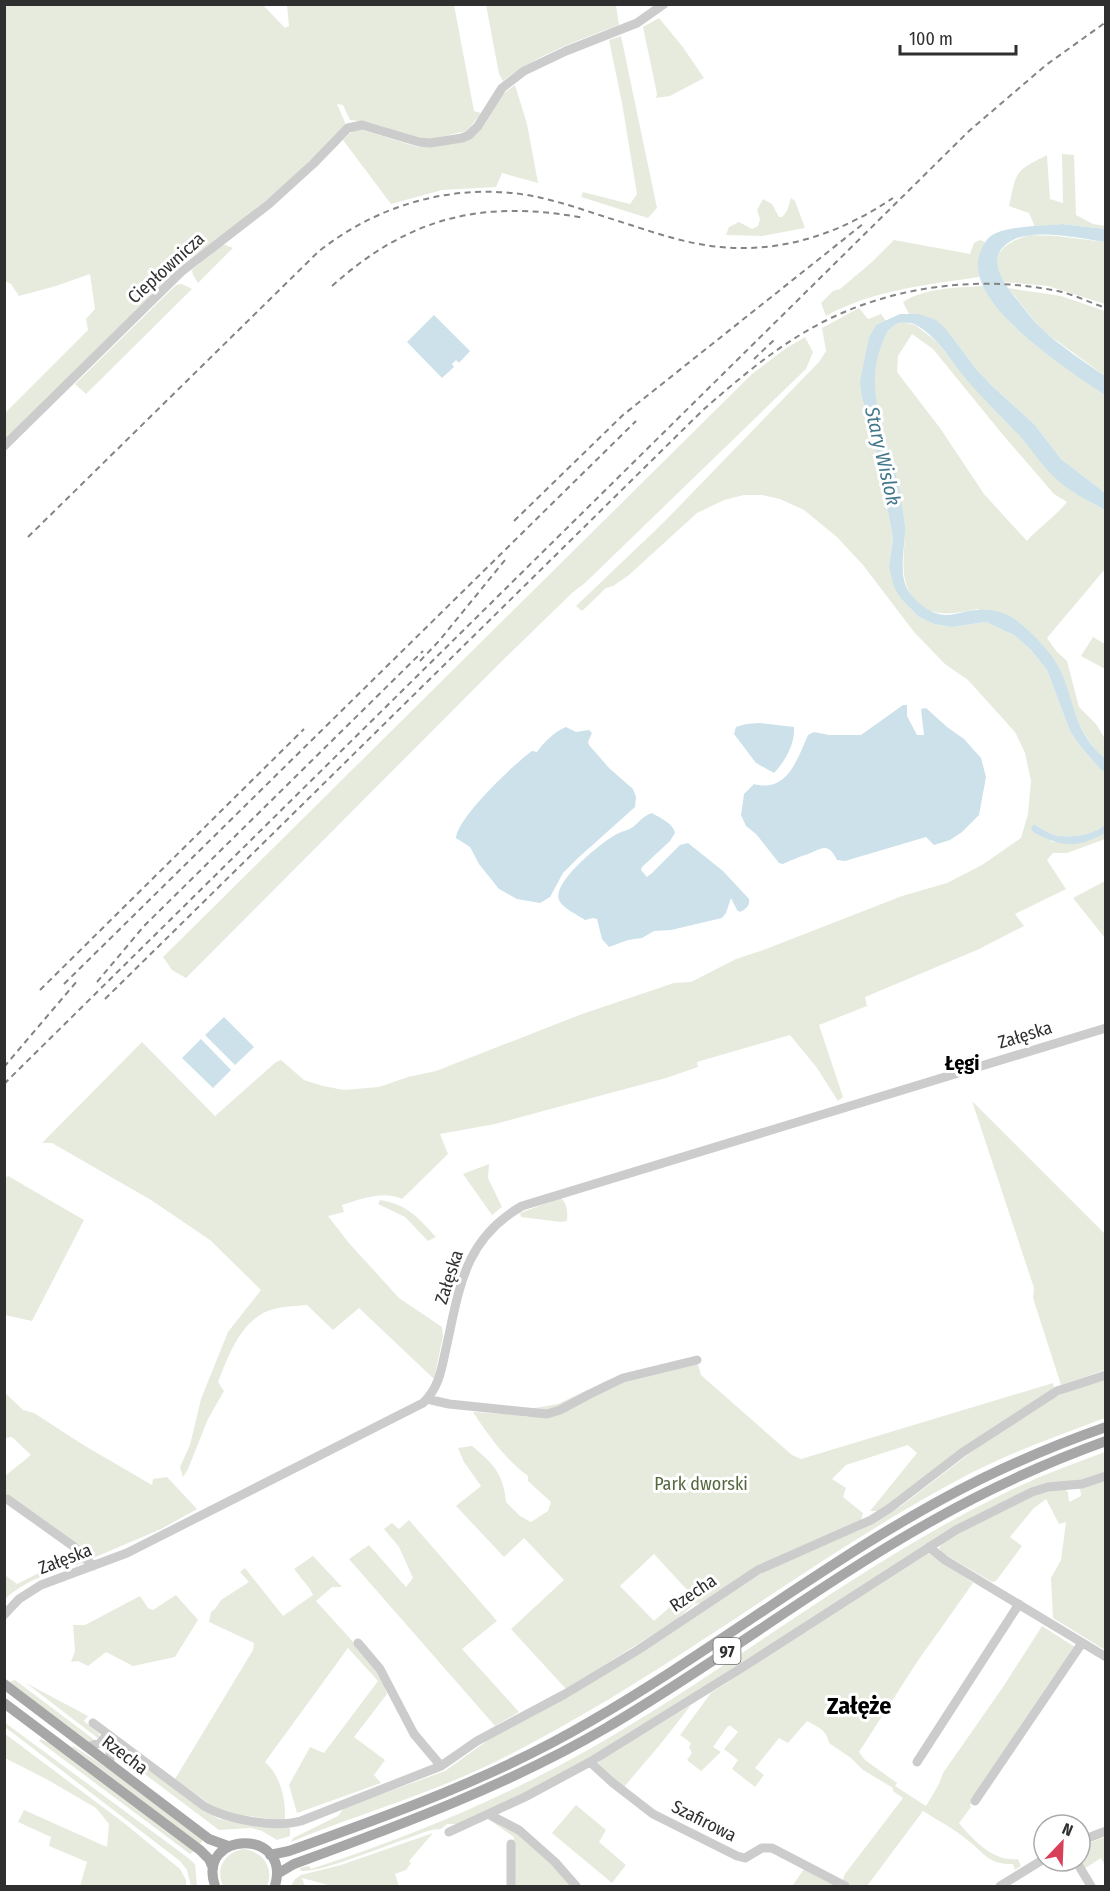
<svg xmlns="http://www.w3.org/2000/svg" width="1110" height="1891" viewBox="0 0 1110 1891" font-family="'Fira Sans Condensed',sans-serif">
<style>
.green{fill:#e7ebde;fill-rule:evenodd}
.water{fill:#cce1ea}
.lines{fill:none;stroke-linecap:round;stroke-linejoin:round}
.minor{stroke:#ccc;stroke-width:9}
.major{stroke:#a7a7a7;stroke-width:10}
.rail{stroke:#848484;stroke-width:2;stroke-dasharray:6 4.5;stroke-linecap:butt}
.labels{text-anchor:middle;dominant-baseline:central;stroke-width:6;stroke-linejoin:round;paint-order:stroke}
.shield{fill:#fff;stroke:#6d6d6d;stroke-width:1.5}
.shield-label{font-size:16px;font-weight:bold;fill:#2f2f2f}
.street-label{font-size:18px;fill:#2f2f2f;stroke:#fff}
.park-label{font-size:18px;fill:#566840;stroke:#fff}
.water-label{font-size:20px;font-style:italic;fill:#43778c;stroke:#fff}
.neighbourhood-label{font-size:20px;font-weight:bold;fill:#000;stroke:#fff}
.district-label{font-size:24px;font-weight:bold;fill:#000;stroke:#fff}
</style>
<rect width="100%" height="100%" fill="#fff"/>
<!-- green -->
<path class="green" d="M5 5H263L285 28 289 26 287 5H454L474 111 481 113 467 131 426 140 368 122 350 120 343 105 337 104 346 125 282 188 211 244 186 261 5 440V413L88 330 86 319 95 309 90 274 56 286 19 296 11 284 5 281Z
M486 5H616L619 25C579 40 538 54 503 81L499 74Z
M659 18 682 46 704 78 670 96 656 98 657 94 643 27Z
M621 36 657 208 648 218 581 197 583 192 630 204 637 194 622 103 609 40Z
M515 85 527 124 538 183 502 173 496 187 442 190 391 204 343 140 356 128 418 147H432L472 137 483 127 503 94Z
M1062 154 1074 155 1076 215 1093 224 1105 226V229L1062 224 1035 227 1029 213 1009 206C1017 170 1014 172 1047 155L1050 199 1063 203Z
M791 198 795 201 805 228 762 236 726 235 729 227 739 222 752 229 758 226 760 219 757 210 763 199 772 204 779 217H782L787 211Z
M1030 235 1057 236 1105 242V304L1048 286 1003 282C985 255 1007 241 1030 235Z
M894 240 970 254 974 243 980 240 985 242 978 261 979 277C927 285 872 290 826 316L821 303 833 291 840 289 872 262Z
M223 244 233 248 198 283 193 275 192 270Z
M182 284 192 289 86 394 75 384 176 285Z
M983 286C1008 332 1063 366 1105 395V493L1061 459 1034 424 992 386 977 370 946 329 919 314H909L903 302C927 287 956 288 983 286Z
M1008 288 1061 296 1105 311V376L1042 330Z
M859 308 868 319 881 314 886 321 876 325 869 337 862 398 873 435 893 538 889 567 902 600 919 617 934 624 952 627 986 622 1014 635 1031 650 1047 670 1070 731 1080 746 1101 770 1105 772V824C1097 834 1073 838 1060 836 1051 835 1042 829 1034 824L1052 842 1105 833V839L1067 853H1053L1047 860 1066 889 1015 914 1024 926 977 950 865 997 867 1006 819 1025 843 1097 838 1101 817 1068 790 1035 697 1062 698 1067 666 1078 495 1124 440 1134 448 1154 402 1199C384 1190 361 1199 342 1205L344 1212 328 1216 348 1242 399 1298 442 1327 443 1336 434 1379 359 1308 333 1330 307 1305C297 1306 285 1306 274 1309 242 1317 229 1354 218 1382L224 1391 208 1419 188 1469 183 1477 180 1467 190 1445 201 1399 228 1332 261 1290 210 1240 151 1200 52 1143H42L142 1042 215 1116 276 1062 281 1060 304 1080 323 1086 344 1090 379 1087 408 1077 436 1071 582 1014 674 983 691 982 736 959 766 949 902 896 947 883 982 865 1021 838 1028 814 1031 781 1025 753 1015 732 968 680 945 664 914 632 863 565 837 537 804 510 780 499 762 495H744L724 500 697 513 629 575 613 586 606 588 582 611 576 606 663 523 819 362 826 351 822 328Z
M904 322 915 325 936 341 966 379 1028 444 1053 475 1073 492 1105 510V569L1047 638 1057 652 1067 661 1079 707 1096 724 1105 739V758C1074 733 1071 693 1054 659L978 609C955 613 932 620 914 599 898 580 905 553 905 529 905 522 903 514 902 506 897 473 884 442 877 409 873 388 873 341 892 327 895 324 900 324 904 322ZM912 334 933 349 1003 435 1054 494 1067 502C1055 517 1039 527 1027 541L984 494 940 428 897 372 898 356Z
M805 337 813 352 806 369 585 583 572 593 503 660 186 978 172 970 163 957 752 374 785 349Z
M1093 637 1105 644V669L1081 656Z
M1105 881V938L1073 898Z
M972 1101 1105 1234V1370L1061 1385 1033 1298 1034 1288Z
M489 1164 488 1178 502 1207 492 1215 463 1174Z
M8 1176 84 1220 32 1321 5 1315 4 1179Z
M561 1198C567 1203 568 1213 567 1221L561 1222 521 1217 520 1213Z
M380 1200C409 1205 417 1217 436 1237L428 1241 405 1217 378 1204Z
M696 1358 701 1375 792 1455 801 1459 1053 1383 1054 1388 879 1511H870L917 1453 908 1445 846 1465 832 1479 846 1488 843 1497 863 1513 861 1521 702 1603 694 1604 676 1620 566 1689 511 1629 564 1580 524 1538 504 1557 456 1506 481 1486 464 1462 458 1448 472 1446C493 1463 504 1475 506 1502L520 1516 531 1522 548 1511 551 1502 528 1481V1476C506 1460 488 1435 473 1412L520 1415 527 1417 529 1409 558 1404 608 1380ZM654 1554 688 1591 654 1621 620 1586Z
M1105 1380V1418C1055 1437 1003 1455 956 1481 819 1555 696 1652 559 1728 522 1749 483 1769 443 1785 393 1805 341 1821 291 1842L293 1838 338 1816 344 1808 445 1771 491 1738 570 1696 765 1571 861 1529 901 1506 974 1450 1053 1398 1080 1387Z
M4 1392 23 1410 34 1413 85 1446 152 1485 153 1479 167 1477 197 1509 161 1529 91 1559 79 1547 5 1495V1476L31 1455 12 1437 5 1438Z
M1105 1452V1473L1009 1500 630 1734 548 1782 458 1824H447L441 1829C430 1829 419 1834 409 1838 387 1845 320 1873 301 1871L300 1868 309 1866 311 1869C403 1839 492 1803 577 1756 723 1675 854 1566 1005 1493 1037 1477 1072 1464 1105 1452Z
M1105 1481V1650L1053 1618 1051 1578 1061 1560 1066 1522 1059 1524 1046 1499 1033 1509 1010 1537 1022 1546 996 1581 992 1582 942 1553 939 1548C946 1536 1016 1503 1033 1496 1043 1492 1054 1490 1064 1489L1068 1492 1069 1502 1081 1496 1080 1488Z
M409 1520 497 1621 462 1649 519 1712 495 1726 349 1559 369 1545 406 1587 413 1578 399 1547 384 1529 392 1523 399 1529Z
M74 1552 84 1563C58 1569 25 1580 5 1599V1575L17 1584 62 1561Z
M929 1553 973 1583 917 1662 859 1752 865 1760 897 1783 895 1786 926 1806 939 1784 943 1773 1003 1687 1042 1626 1075 1647 978 1790 970 1805 971 1807 959 1823C974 1841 994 1862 1018 1859L1021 1866 1015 1870 1013 1864C988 1865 984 1852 966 1839 953 1828 937 1820 923 1811L867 1886C858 1886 847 1889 843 1879L845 1874 903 1798 893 1791V1788L863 1770 851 1758 829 1743C827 1730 818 1727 807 1721L788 1743 779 1738 755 1768 764 1775 755 1787 732 1769 738 1760 724 1749 738 1732 731 1726H728L713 1747 721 1752 701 1771 687 1760 692 1753 689 1747 691 1743 680 1735 711 1693 925 1554Z
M313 1556 342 1587H332L316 1601 355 1644 382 1676 387 1694 354 1737 385 1760 374 1775 381 1783 297 1813 289 1785 310 1747 324 1753 378 1681 348 1648 265 1762C281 1776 286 1800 285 1821L227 1813 214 1807 175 1779 253 1650 254 1643 209 1622 211 1612 215 1609 221 1600 249 1582 240 1572 245 1568 283 1616 313 1595 310 1589 294 1569Z
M176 1595 198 1620 175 1657 133 1666 106 1652 88 1666 78 1661 71 1662 75 1651 73 1625H85L140 1596 148 1608 153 1610Z
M15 1680 96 1741 91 1743 9 1682Z
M26 1683 88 1716 84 1721 99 1734V1739Z
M691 1705 663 1741 624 1787 598 1763 604 1758Z
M4 1722 187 1857 195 1864 197 1886H191L187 1870 180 1861 5 1727Z
M4 1733 124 1823 180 1869 186 1880V1886H80L87 1862 49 1846 51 1837 18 1822 24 1810 107 1847 109 1824 96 1808 48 1780 5 1758Z
M41 1739 55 1746 194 1851 190 1854 39 1741Z
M73 1746 101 1764 203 1840 200 1844 72 1747Z
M117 1749H121L208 1813 219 1819 230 1821 290 1828V1836L277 1840 262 1831 251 1828 219 1830 114 1751Z
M576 1805 606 1830 599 1842 626 1865 612 1883 552 1833Z
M488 1819 516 1831 574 1886H514V1837Z
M433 1833 409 1861 411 1863 406 1870 395 1874 399 1886H332L302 1878 305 1886H291L295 1879 301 1875 341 1865Z
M1105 1837V1866L1101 1858 1084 1869 1080 1861V1846Z
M244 1849C264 1852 274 1868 267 1886H223C215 1868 225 1852 244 1849Z
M804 1869 839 1886 793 1885Z"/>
<!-- water -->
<path class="water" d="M1062 224 1105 229V242C1081 238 1037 229 1015 239 979 256 1006 286 1022 306 1029 314 1035 323 1043 330 1062 347 1084 362 1105 376V395C1071 372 965 305 979 256 982 247 986 238 994 234 1008 226 1045 226 1062 224Z
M900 314H919L936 320 946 329 977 370 992 386 1034 424 1061 459 1105 493V510C1087 500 1068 491 1053 476 1040 463 1030 447 1018 434 1000 415 981 397 965 378 950 360 937 336 916 325 908 321 897 322 891 328 886 332 884 338 882 344 861 396 893 447 901 498 902 507 904 516 905 525 906 545 897 574 909 592 917 603 932 615 946 615 952 615 958 613 964 612 981 608 1001 609 1016 620 1030 631 1044 645 1054 659 1076 693 1069 729 1105 758V772L1101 770 1080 746 1070 731 1047 670 1031 650 1014 635 986 622 952 627 934 624 919 617 902 600 894 587 889 567 893 538 873 435 862 398 860 382 869 337 876 325Z
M434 315 470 351 459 363 456 360 452 364 454 367 442 378 407 342Z
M903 705H907V716L917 735H924L921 709 926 708 947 727 964 739 981 758 986 777 979 815 962 832 950 840 934 845 926 837 845 861 837 860C827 840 821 850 805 855 797 858 791 860 783 864L779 863 756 834 746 826 741 815 744 794 754 784C787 793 797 760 808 735L814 732 829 735H861Z
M760 723 794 727C795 745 785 761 774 773L756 763 734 734 736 727 746 724Z
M566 727 576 732 589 730 592 733 588 742 589 745 609 768 633 789 636 797 635 807 578 858 563 873 550 897 540 903 517 899 499 889 479 864 470 847 456 838C457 818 515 763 532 751L537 752C544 742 554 732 566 727Z
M652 813C660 818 673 823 675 833L670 841 642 867 641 870 647 877 652 873 680 845 688 843 723 871 749 899C750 906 746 909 740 912L737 910 731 898 726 913 722 918 671 930 654 931 642 938 628 940 609 947 602 939 597 919 593 918 585 920C578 915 562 908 559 900 552 882 601 843 615 835 621 831 627 831 633 827 639 822 643 816 652 813Z
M1034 824C1042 829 1051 835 1060 836 1073 838 1097 834 1105 824V833C1076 849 1061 847 1033 832L1031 828Z
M224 1017 254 1047 235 1065 205 1035Z
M201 1039 231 1070 213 1088 182 1058Z"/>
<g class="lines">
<!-- minor -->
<path class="minor" d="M4 446 181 272 269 204 313 164 348 128 362 125 419 142 430 143 462 138 469 135 478 126 502 88 524 71 566 51 637 23 664 4
M427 1399 449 1404 547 1414 560 1410 588 1395 623 1378 697 1360
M7 1499 73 1546 93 1566
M929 1547 945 1560 1106 1657
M4 1615 19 1599 41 1585 127 1553 423 1403C438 1389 441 1372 445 1353 459 1292 462 1240 522 1206L1106 1028
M358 1643 380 1669 414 1734 441 1766
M93 1723 204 1806C227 1820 275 1828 301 1821L441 1766 477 1741 565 1694 638 1650 758 1570 871 1520 890 1508 963 1452 1057 1391 1106 1375
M87 1747 100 1743 107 1734
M590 1762 613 1783 653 1814 737 1856 745 1858 762 1848H772L845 1886
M917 1762 1019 1604
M110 1764V1750L116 1741
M975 1801 1082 1643
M488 1814 519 1830 555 1862 576 1886
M449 1832 525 1797 590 1762 740 1669 956 1530 1032 1492 1048 1487 1082 1484 1106 1476
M1080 1841 1106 1831
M511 1844V1886
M1076 1861 1091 1886
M1000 1886 1044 1859"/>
<!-- major -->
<path class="major" d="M4 1684 209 1839 228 1846
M4 1703 200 1850 209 1859 213 1868
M270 1855 289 1851C393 1814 496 1777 591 1721 723 1645 845 1546 981 1479 1022 1459 1063 1442 1106 1427
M277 1874 294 1864C401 1825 508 1785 606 1728 717 1663 818 1585 930 1522 986 1490 1045 1463 1106 1441
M215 1886C196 1830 292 1828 275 1886"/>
<!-- rail -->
<path class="rail" d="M332 286C409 217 483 199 584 218
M754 359 774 340
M514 521 623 415 863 224
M28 537 318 252C377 205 452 183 527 195 557 200 586 211 615 220 650 231 685 244 721 247 783 253 841 233 893 198
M420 661 439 641 505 560
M97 982 144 926 423 651
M64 984 636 421
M40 990 304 729
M105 999 703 410C735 382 769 353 805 332 880 287 977 273 1062 292 1077 296 1091 303 1106 308
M4 1067 78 980
M4 1084 969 131 1046 65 1106 22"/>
</g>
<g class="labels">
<!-- shield labels -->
<rect class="shield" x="713.5" y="1638" width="27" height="26" rx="4.5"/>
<g class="shield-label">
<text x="727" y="1651">97</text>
</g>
<!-- street labels -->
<g class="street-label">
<text transform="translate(166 268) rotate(-42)">Ciepłownicza</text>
<text transform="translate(1025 1035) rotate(-17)">Załęska</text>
<text transform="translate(449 1277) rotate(-72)">Załęska</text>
<text transform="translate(65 1559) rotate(-21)">Załęska</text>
<text transform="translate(693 1593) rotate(-34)">Rzecha</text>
<text transform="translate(125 1755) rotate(37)">Rzecha</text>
<text transform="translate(704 1821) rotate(27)">Szafirowa</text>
</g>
<!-- park labels -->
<g class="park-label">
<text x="701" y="1484">Park dworski</text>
</g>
<!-- water labels -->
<g class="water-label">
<text transform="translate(883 456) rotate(77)">Stary Wislok</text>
</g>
<!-- neighbourhood labels -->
<g class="neighbourhood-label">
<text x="962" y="1063">Łęgi</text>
</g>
<!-- district labels -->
<g class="district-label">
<text x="859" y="1706">Załęże</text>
</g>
</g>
<!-- border -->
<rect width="1110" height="1891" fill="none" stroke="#2f2f2f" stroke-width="12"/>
<!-- north arrow -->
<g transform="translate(1062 1843) rotate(23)"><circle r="28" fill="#ffffff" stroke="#acacac" stroke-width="1.5"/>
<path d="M0-4.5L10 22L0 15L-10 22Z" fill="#d8405a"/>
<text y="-9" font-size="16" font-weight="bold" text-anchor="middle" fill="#2f2f2f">N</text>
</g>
<!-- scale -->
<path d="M900 45v9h116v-9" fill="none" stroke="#2f2f2f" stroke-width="3"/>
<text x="909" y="45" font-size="18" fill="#2f2f2f" stroke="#ffffff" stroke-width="4.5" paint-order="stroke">100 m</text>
</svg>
